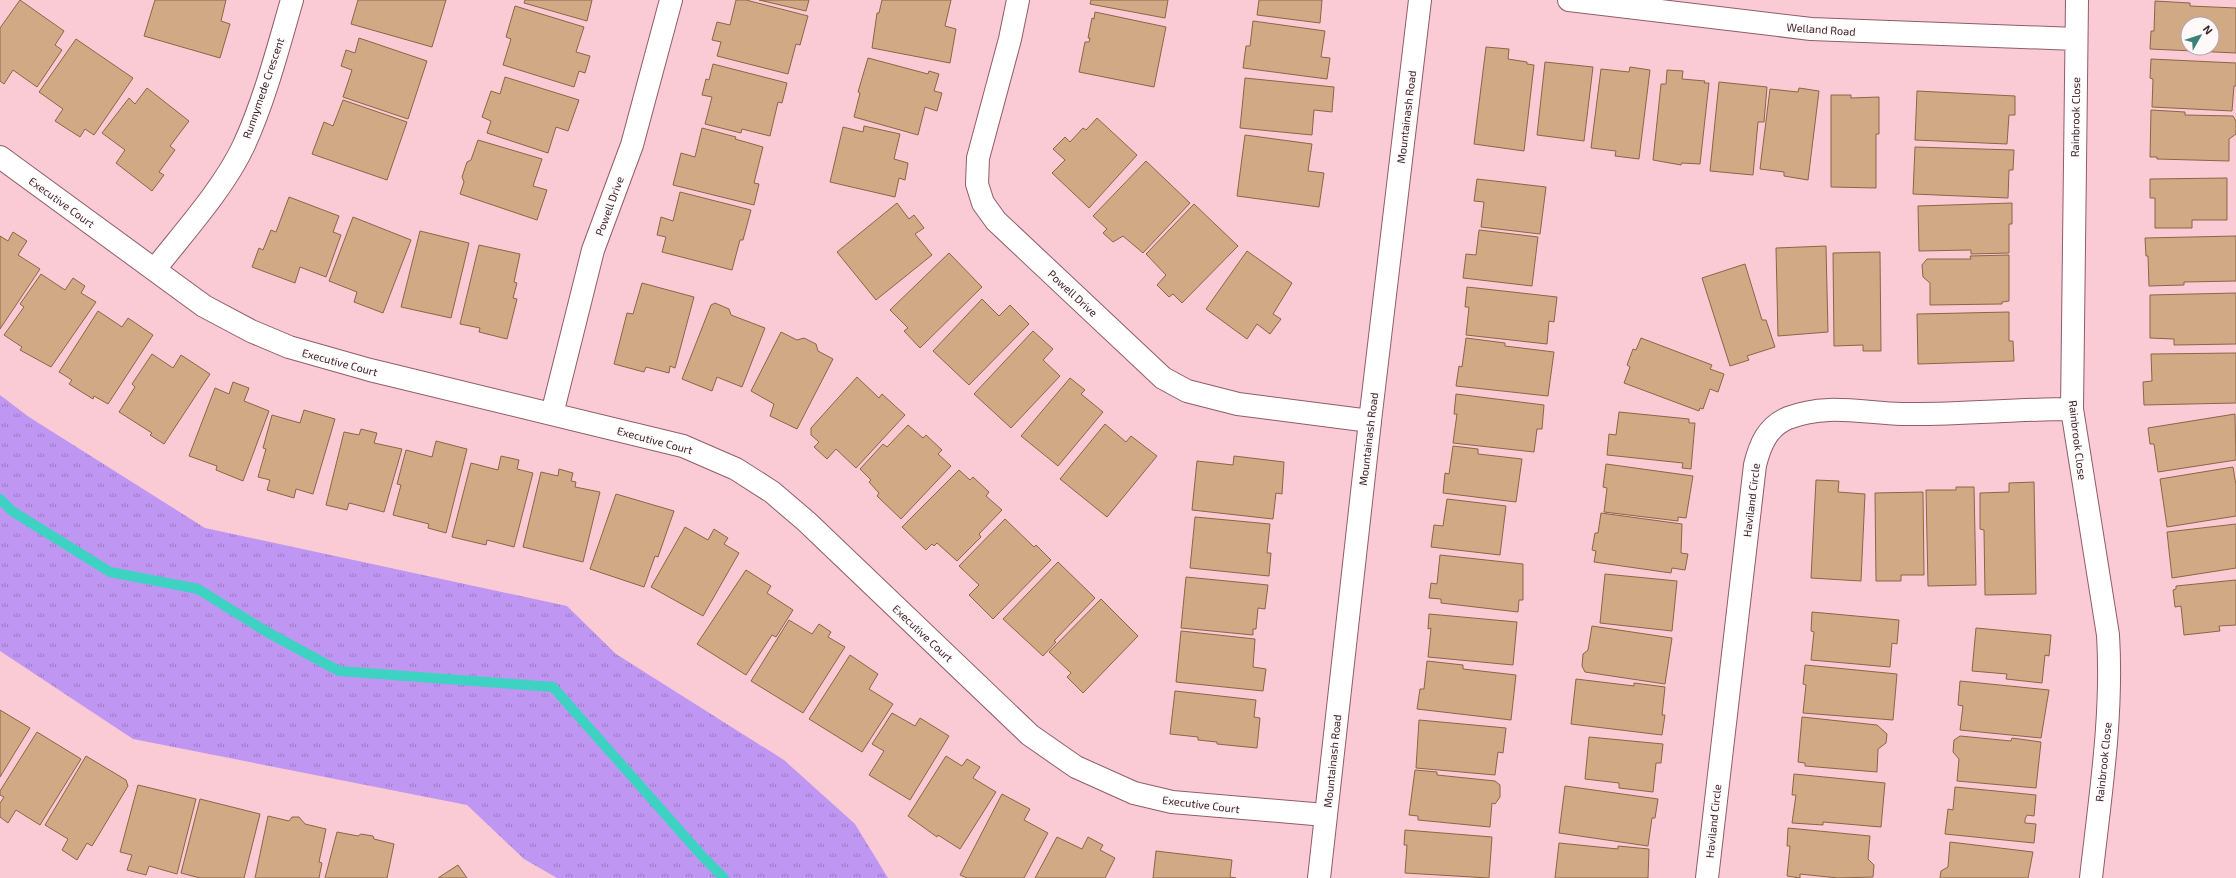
<svg xmlns="http://www.w3.org/2000/svg" width="2236" height="878" viewBox="0 0 2236 878" font-family="'Exo 2',sans-serif">
<style>
.park{fill:url(#park-tufts)}
.lines{fill:none;stroke-linecap:round;stroke-linejoin:round}
.stream{stroke:#3ed2c2;stroke-width:10}
.building{fill:#d1aa85;stroke:#8a6644;fill-rule:evenodd}
.minor-casing{stroke:#8f5d69;stroke-width:24}
.tertiary-casing{stroke:#8f5d69;stroke-width:24}
.minor{stroke:#fff;stroke-width:22}
.tertiary{stroke:#fff;stroke-width:22}
.labels{text-anchor:middle;dominant-baseline:central;stroke-width:3;stroke-linejoin:round;paint-order:stroke}
.street-label{font-size:11px;fill:#392429;stroke:#fff9fa}
</style>
<defs>
<pattern id="park-tufts" width="24" height="20" patternUnits="userSpaceOnUse"><rect width="24" height="20" fill="#c096f3"/><path d="M3 7l-1-3M5 7V3M7 7l1-3M15 17l-1-3M17 17v-4M19 17l1-3" fill="none" stroke="#9d7ac5"/></pattern>
</defs>
<rect width="100%" height="100%" fill="#facbd5"/>
<!-- park -->
<path class="park" d="M0 395 29 417 205 528 567 606 616 654 784 760 855 824 888 878H557L524 859 467 805 133 739 0 651Z"/>
<g class="lines">
<!-- stream -->
<path class="stream" d="M0 499 12 511 110 572 198 589 267 632 339 671 553 687 703 857 724 878"/>
</g>
<!-- building -->
<path class="building" d="M20 0 64 31 55 45 62 50 37 87 13 70 4 84 0 81V28Z
M155 0H226L221 21 230 24 220 58 144 36Z
M358 0H446L432 47 351 24Z
M525 0H592L587 21 524 3Z
M736 0H746L808 16 800 45 796 44 788 74 717 56 721 42 712 40 717 22 730 25Z
M759 0H809L806 11Z
M882 0H951L945 26 956 29 950 63 872 48 877 13H879Z
M1091 0H1168L1165 18 1090 4Z
M1259 0H1322L1320 23 1257 15Z
M2155 1 2190 3V6L2236 8V53L2150 49 2151 31H2154ZM2188 24H2212V48H2188Z
M515 6 584 27 576 52 590 56 585 73 579 71 574 87 503 65 511 39 506 37Z
M1095 12 1166 27 1154 87 1079 72 1085 42H1089L1090 38H1088L1092 18 1094 19Z
M1253 21 1325 31 1321 57 1330 58 1327 79 1243 68 1246 46H1250Z
M359 38 427 61 408 119 343 97 352 70 341 66 346 50 355 53Z
M76 39 133 78 94 135 85 129 80 137 55 121 63 109 39 92Z
M1486 47 1509 49 1508 59 1527 62V64L1534 65 1524 151 1474 144Z
M868 58 928 74 929 71 939 74 934 91 942 93 937 111 925 107 918 135 854 117 860 93 858 92Z
M2151 59 2236 63V86H2234L2232 111 2152 107 2153 79 2150 78Z
M1545 62 1593 67 1584 141 1537 135Z
M713 64 787 83 782 103 778 102 770 136 742 129 741 133 705 124 712 97 702 95 706 79 709 80Z
M1630 67 1650 70 1639 159 1615 156 1616 151 1591 148 1601 69 1629 72Z
M1667 70 1683 71 1682 79 1705 81 1704 83H1709L1700 164 1682 163 1681 165 1653 160 1661 84H1666Z
M505 77 579 100 568 131 556 127 548 153 487 133 491 121 482 117 491 91 500 94Z
M1245 78 1334 87 1332 112 1314 110 1312 135 1240 128Z
M1719 82 1767 87 1764 122H1758L1753 175 1710 171Z
M147 88 189 121 170 146 175 150 159 172 164 175 152 191 116 163 125 150 102 133 129 98 135 104Z
M1799 88 1819 91 1808 180 1784 176V172L1760 169 1770 89 1798 92Z
M1917 91 2015 96V115H2009L2007 144 1915 140Z
M1831 95H1851V98L1879 97V134H1876V188L1831 187Z
M343 100 407 122 387 180 312 154 324 122 333 126Z
M2151 110 2185 112V115L2233 116 2236 121V134L2229 139V161L2157 159V157H2150Z
M1097 118 1137 155 1089 208 1052 173 1065 160 1053 149 1065 137 1070 142 1083 128 1086 130Z
M864 126 900 134 894 159 908 163 905 180 899 178 895 197 830 182 843 127 863 132Z
M702 128 736 137 735 139 763 147 754 183 759 184 754 205 673 185 681 153 695 157Z
M1245 135 1312 144 1308 171 1324 173 1319 207 1237 196Z
M478 140 542 159 533 186 547 190 537 220 460 194 464 182 462 177 467 162 471 160Z
M1915 147 2014 150 2013 170H2009L2008 198 1913 194Z
M1146 161 1190 203 1143 253 1123 236 1113 242 1103 233 1107 229 1093 216Z
M2227 178V220H2192V228H2155V198H2150V179Z
M1477 179 1546 187 1540 234 1481 227 1484 202 1474 201Z
M680 192 751 210 743 240H740L732 270 662 252 666 237 657 235 661 217 673 221Z
M289 197 339 216 333 232 341 235 326 277 300 267 295 283 252 267 259 248 263 250 271 230 276 232Z
M897 203 909 219 914 215 924 228 915 234 932 255 876 300 837 252Z
M2012 203V224H2009V253L1971 254V250L1919 251 1918 206Z
M1194 204 1238 246 1182 303 1173 294 1169 297 1157 285 1166 275 1146 254Z
M353 217 411 240 383 313 354 302 357 292 329 281Z
M1479 230 1538 237 1532 286 1463 278 1466 254 1476 255Z
M420 231 469 243 451 318 401 307Z
M13 232 27 241 18 255 40 269 0 329V236L8 241Z
M2236 236V281L2184 282V285L2149 286 2148 256H2146L2145 238Z
M479 245 520 254 514 282 517 283 513 298 517 299 507 339 479 332 480 328 460 324Z
M1826 246 1828 332 1778 336 1776 248Z
M1247 251 1292 283 1273 314 1281 319 1270 334 1257 324 1247 339 1206 309Z
M1880 252 1881 351H1863V345L1834 346 1833 253Z
M949 253 982 287 920 348 904 331 908 328 890 310Z
M2009 255V301L2002 302V304L1930 305V283L1923 277 1922 265 1927 259H1971L1970 256Z
M1745 264 1762 320H1766L1775 347 1747 356 1749 360 1730 366 1702 278Z
M41 274 65 290 73 278 85 286 81 293 96 302 51 367 20 350 22 347 4 335 24 307 20 304Z
M642 283 694 297 675 368 670 366 669 373 646 367 644 372 614 364 627 313 633 314Z
M1467 287 1557 297 1554 322 1549 321 1547 344 1466 335 1469 307H1465Z
M2236 293V344L2174 345V339L2150 338V295Z
M982 299 999 316 1010 305 1029 324 969 385 933 351Z
M715 303 729 309 731 315 765 328 742 387 717 377 712 391 682 379 711 305Z
M98 311 122 327 128 318 153 335 108 404 94 396 93 399 69 384 72 380 59 372Z
M2009 312V341H2013L2014 361 1918 364 1917 314Z
M1033 331 1053 349 1043 360 1060 376 1011 428 974 394Z
M781 332 797 340 804 338 816 344 818 351 833 359 797 429 770 416 774 404 751 391Z
M1466 338 1505 343V346L1554 352 1548 396 1456 386 1459 366 1462 367Z
M1641 338 1712 365 1710 369 1724 374 1718 392 1710 389 1703 409 1700 408 1699 411 1624 383 1630 367 1627 365 1633 349 1636 350Z
M2236 353V403L2144 405 2143 382 2152 381 2151 354Z
M152 354 173 368 181 355 210 374 164 444 150 435 152 433 119 412 135 387 132 384Z
M857 377 879 398 882 394 905 415 856 468 836 449 827 459 814 447 819 442 811 435V428Z
M1070 378 1085 390 1081 394 1103 412 1058 466 1021 436Z
M233 382 249 388 244 401 269 411 243 481 216 470 217 466 189 456 215 388 229 394Z
M1456 394 1544 405 1542 429H1537L1534 452 1453 443 1457 414H1454Z
M304 410 335 419 313 494 296 489 294 498 267 490 270 480 258 477 266 449 263 448 272 415 300 423Z
M1619 412 1689 419V423H1695L1691 469 1682 468 1683 463 1607 455 1609 434 1616 435Z
M2235 414 2236 460 2158 472 2154 444H2150L2148 428Z
M1105 424 1126 442 1131 436 1157 456 1107 517 1060 479Z
M908 425 923 438 926 435 942 450 938 454 951 466 901 519 877 496 879 493 869 482 871 480 860 469 883 444 887 447Z
M361 429 377 433 374 443 402 449 384 512 349 503 347 510 326 505 344 432 359 435Z
M436 441 467 449 446 533 428 528 429 524 393 515 401 485 397 484 406 450 432 457Z
M1453 446 1478 449V454L1522 459 1516 502 1443 493 1445 473 1449 474Z
M501 456 519 460 517 469 533 473 514 547 487 540 486 545 452 537 471 463 498 470Z
M1234 456 1284 462 1282 494 1276 493 1273 519 1192 510 1197 461 1233 465Z
M1606 464 1693 476 1686 518 1678 517V521L1604 512 1607 488 1603 487Z
M2233 467 2236 485V516L2167 527 2160 479Z
M559 469 573 473 571 481 576 482 575 487 600 492 583 562 523 547 541 472 558 476Z
M959 470 970 480 973 477 989 492 986 496 1002 510 979 534 981 537 957 561 937 543 934 546 932 544 926 550 902 527Z
M1816 480 1839 481 1838 492 1865 494 1861 581 1811 578Z
M2034 482 2036 594 1985 595 1984 530 1980 529V493L2009 492V483Z
M1956 487H1974L1976 585 1928 586 1926 490H1956Z
M1923 492 1924 575H1901V581H1876L1875 493Z
M616 494 674 511 658 557 655 556 644 587 590 569Z
M1447 499 1506 506 1500 555 1431 547 1434 525 1443 526Z
M1601 513 1682 524 1681 553 1688 554 1685 570 1672 568 1671 573 1594 562 1596 551 1592 550 1595 533H1598Z
M1195 517 1270 524 1267 553H1271L1269 576 1190 568Z
M1005 519 1034 547 1036 545 1051 560 993 619 969 595 979 585 959 566Z
M2236 524V568L2172 578 2167 532Z
M685 527 708 540 714 529 728 538 724 544 739 553 703 616 651 587Z
M1440 555 1523 564V600H1519L1518 612 1441 603V599L1429 598 1431 583 1437 584Z
M1058 562 1095 598 1054 641 1056 642 1043 656 1003 619Z
M746 570 771 586 767 593 793 610 776 637 772 635 746 675 697 644Z
M1605 574 1677 581 1672 631 1600 623Z
M1186 577 1268 585 1265 609 1258 608 1256 629H1253V635L1181 628Z
M2236 580V625L2219 626 2220 631 2184 635 2181 606 2175 607 2173 590 2176 589V586Z
M1101 599 1138 636 1083 693 1067 677 1071 673 1049 652Z
M1812 612 1899 620 1897 644 1892 643 1890 667 1811 660 1814 632 1811 631Z
M1429 614 1517 622 1513 665 1428 657 1431 628 1428 629Z
M789 620 812 634 819 624 831 632 828 637 845 647 803 713 751 681Z
M1592 626 1672 638 1665 684 1585 672 1582 666 1583 654 1588 650Z
M1976 628 2051 635 2049 656 2045 655 2042 683 2006 679 2007 674 1972 671Z
M1181 631 1255 639 1253 667 1266 669 1263 691 1176 682Z
M850 655 878 674 869 689 893 704 862 752 809 719Z
M1427 661 1463 665V669L1516 675 1511 720 1417 709 1420 689H1424Z
M1805 665 1897 674 1893 720 1803 713 1806 685 1803 684Z
M1576 679 1634 686V683L1665 687 1662 715H1665L1662 735 1571 724Z
M1960 681 2049 690 2041 738 1960 730 1963 706 1958 705Z
M1175 691 1256 700 1254 717 1260 718 1257 748 1217 744V742L1198 740V737L1170 734Z
M0 710 30 728 0 777Z
M892 713 915 726 920 718 949 736 910 800 869 775 884 751 872 744Z
M1802 717 1877 725 1887 734 1886 743 1878 749 1877 772 1805 766V763L1798 762Z
M1419 720 1506 728 1503 753 1498 752 1495 775 1416 768Z
M37 732 81 759 40 825 16 810 8 823 0 817V803L4 797 0 795V791Z
M1960 736 2011 741 2012 738 2041 742 2036 788 1957 781 1959 759 1953 752 1954 740Z
M1589 737 1663 744 1661 763H1656L1653 792 1619 788V783L1585 779Z
M86 756 126 780 128 786 92 846 87 843 77 860 62 850 68 839 45 825Z
M946 756 962 766 967 759 980 767 973 778 996 792 960 849 938 835 937 837 908 816Z
M1415 770 1437 772V775L1495 781 1500 785V797L1495 804 1492 803 1490 827 1418 820V816L1409 815Z
M1794 774 1885 783 1881 827 1823 822V825L1792 823 1796 795H1792Z
M138 785 196 799 177 874 149 866 146 875 127 870 132 855 120 852Z
M1565 786 1658 799 1655 818H1652L1648 846 1559 833Z
M1955 787 2036 795 2034 816 2027 815 2025 819V823L2036 824 2034 843 1945 834 1948 809 1953 810Z
M1002 794 1030 809 1024 820 1048 833 1024 878H967L960 875Z
M200 799 260 814 244 878H200L181 873Z
M268 816 289 821 292 817H299L305 824 326 829 319 862 322 863 319 878H255Z
M1788 828 1870 836 1868 859 1874 865 1873 877 1838 878 1800 874V878L1787 876 1790 846H1787Z
M1405 830 1492 837 1489 878 1405 873 1407 845H1404Z
M337 832 358 836 361 834 373 836 374 839 394 844 387 878H325Z
M1057 837 1082 849 1088 837 1103 845 1100 850 1115 858 1105 878H1035Z
M1950 842 2033 852 2028 878H1940L1941 871 1948 867Z
M1559 843 1618 849V846L1649 849 1648 878H1555Z
M1156 851 1232 860 1230 877 1236 878H1153Z
M458 865 467 878H438Z"/>
<g class="lines">
<!-- minor casing -->
<g class="minor-casing">
<path id="minor" d="M1018 0 1010 39 978 158 977 184 983 203 996 221 1163 378 1187 391 1238 404 1370 421
M1569 0 1811 29 2076 39
M2077 0 2072 409 2108 635C2113 716 2100 797 2091 878
M0 157 204 306 251 331 289 347 370 370 683 446 736 469 772 492 807 522 1030 735 1076 767 1134 793 1172 802 1325 815
M155 269C184 232 224 188 244 145 265 99 278 48 292 0
M552 414 593 250 632 145 671 0
M1707 878 1755 465C1760 445 1767 427 1788 418 1826 403 1863 413 1902 414 1959 415 2015 409 2072 409"/>
</g>
<!-- tertiary casing -->
<g class="tertiary-casing">
<path id="tertiary" d="M1319 878 1370 421 1420 0"/>
</g>
<!-- minor -->
<use href="#minor" class="minor"/>
<!-- tertiary -->
<use href="#tertiary" class="tertiary"/>
</g>
<g class="labels">
<!-- street labels -->
<g class="street-label">
<text transform="translate(1821 29) rotate(4)">Welland Road</text>
<text transform="translate(263 88) rotate(-71)">Runnymede Crescent</text>
<text transform="translate(1406 117) rotate(-83)">Mountainash Road</text>
<text transform="translate(2075 117) rotate(-89)">Rainbrook Close</text>
<text transform="translate(62 202) rotate(36)">Executive Court</text>
<text transform="translate(609 206) rotate(-70)">Powell Drive</text>
<text transform="translate(1073 293) rotate(43)">Powell Drive</text>
<text transform="translate(340 362) rotate(15)">Executive Court</text>
<text transform="translate(1368 439) rotate(-83)">Mountainash Road</text>
<text transform="translate(655 440) rotate(15)">Executive Court</text>
<text transform="translate(2078 440) rotate(83)">Rainbrook Close</text>
<text transform="translate(1751 500) rotate(-83)">Haviland Circle</text>
<text transform="translate(923 633) rotate(43)">Executive Court</text>
<text transform="translate(1332 761) rotate(-84)">Mountainash Road</text>
<text transform="translate(2103 762) rotate(-84)">Rainbrook Close</text>
<text transform="translate(1201 804) rotate(7)">Executive Court</text>
<text transform="translate(1713 821) rotate(-84)">Haviland Circle</text>
</g>
</g>
<!-- north arrow -->
<g transform="translate(2200 36) rotate(51)"><circle r="19" fill="#fff9fa" stroke="#b0a4a6"/>
<path d="M0-3L7 15L0 10L-7 15Z" fill="#3b8178"/>
<text y="-6" font-size="11" font-weight="bold" text-anchor="middle" fill="#392429">N</text>
</g>
</svg>
